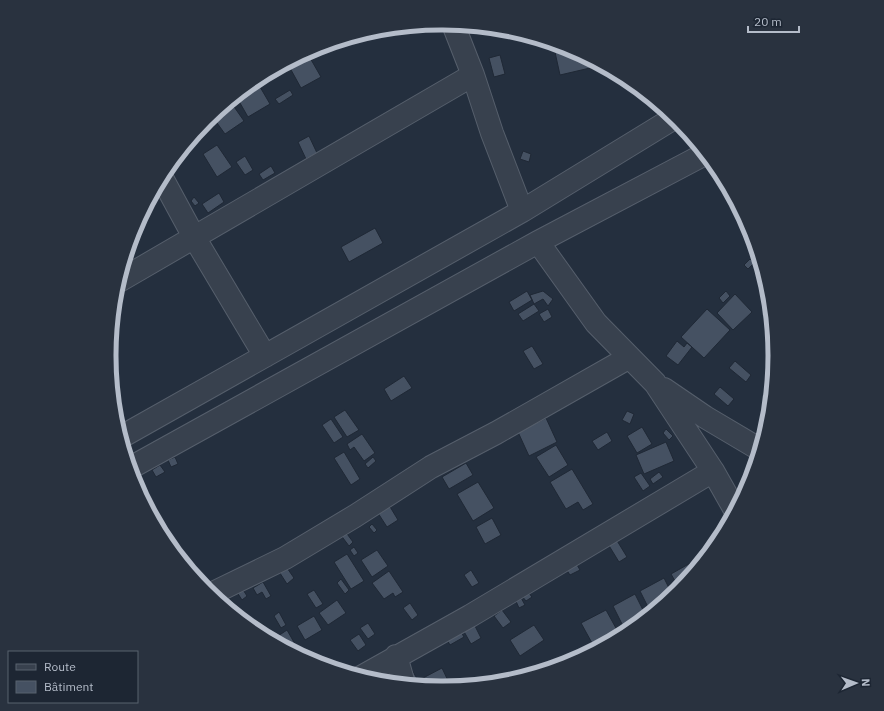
<svg xmlns="http://www.w3.org/2000/svg" width="884" height="711" viewBox="0 0 884 711" font-family="'IBM Plex Sans',sans-serif">
<style>
.building{fill:#455162;stroke:#1f2835}
.lines{fill:none;stroke-linecap:round;stroke-linejoin:round}
.minor-casing{stroke:#565f6c;stroke-width:24}
.minor{stroke:#38414e;stroke-width:22}
.rim{fill:none;stroke:#b4bcc9;stroke-width:5}
</style>
<rect width="100%" height="100%" fill="#242f3e"/>
<!-- building -->
<path class="building" d="M417 25 402 34 399 27Z
M553 43 569 48 588 58 590 68 560 75Z
M500 55 505 74 494 77 489 58Z
M309 56 321 77 301 88 290 68Z
M256 80 270 104 248 117 236 96Z
M290 90 293 95 279 104 275 99Z
M230 101 244 121 225 134 212 116Z
M309 136 317 153 306 159 298 142Z
M217 145 232 167 217 177 203 154Z
M523 151 531 154 529 162 520 159Z
M245 156 253 170 245 175 236 162Z
M271 166 275 173 263 180 259 174Z
M219 193 224 202 208 213 202 204Z
M194 197 199 203 195 206 191 201Z
M375 228 383 243 349 262 341 247Z
M750 259 754 263 748 269 744 265Z
M527 291 532 300 514 311 509 302Z
M543 291 553 299 548 306 543 299 534 304 530 295Z
M726 291 730 296 723 303 719 298Z
M735 294 752 312 733 330 717 313Z
M534 304 539 311 523 321 518 314Z
M548 309 552 317 544 322 539 314Z
M707 309 730 330 704 358 681 337Z
M677 341 684 347 687 343 692 347 678 365 666 356Z
M532 346 543 364 534 369 523 351Z
M735 361 751 375 746 382 729 368Z
M404 376 412 388 391 401 384 389Z
M720 387 734 399 728 406 714 394Z
M345 410 359 430 347 437 334 417Z
M627 411 634 414 630 424 622 420Z
M546 418 557 442 529 456 518 432Z
M331 419 343 437 334 443 322 425Z
M642 427 652 444 637 453 627 436Z
M666 429 673 436 669 440 663 433Z
M607 432 612 441 598 450 592 441Z
M362 434 375 453 364 461 354 447 350 450 347 444Z
M666 442 674 461 644 474 636 455Z
M556 445 568 465 549 477 536 457Z
M344 452 360 479 351 485 334 458Z
M175 457 178 464 171 467 168 460Z
M373 457 376 461 368 468 365 464Z
M466 463 473 475 449 489 442 477Z
M160 465 165 472 156 477 152 470Z
M572 469 593 504 583 510 578 502 566 509 550 482Z
M659 472 663 477 653 484 650 479Z
M641 473 650 486 643 491 634 477Z
M478 482 494 508 473 521 457 494Z
M389 505 398 520 387 527 378 513Z
M492 518 501 535 485 544 476 527Z
M372 524 377 530 374 533 369 527Z
M345 531 353 542 349 546 340 534Z
M616 539 627 557 619 562 608 544Z
M354 547 358 553 354 556 350 550Z
M377 550 388 566 372 577 361 560Z
M347 554 364 581 351 589 334 562Z
M694 561 697 566 679 588 671 574Z
M576 563 580 570 570 575 566 569Z
M285 565 294 578 287 584 278 570Z
M471 570 479 583 472 587 464 575Z
M389 571 403 592 395 597 393 593 384 599 372 583Z
M664 578 672 594 648 607 640 591Z
M341 579 349 590 345 594 337 583Z
M263 582 271 596 266 599 262 592 257 595 253 588Z
M240 585 247 596 242 600 235 589Z
M314 590 323 604 316 608 307 594Z
M528 592 532 597 526 601 522 596Z
M635 594 646 616 626 632 613 606Z
M520 596 525 605 519 608 515 599Z
M337 600 346 613 328 625 319 613Z
M410 603 418 615 412 620 403 608Z
M502 610 511 622 503 628 494 616Z
M606 610 617 630 592 643 581 623Z
M279 612 286 625 281 628 274 616Z
M314 616 322 630 305 640 297 626Z
M473 622 481 638 471 644 462 628Z
M368 623 375 634 368 639 360 628Z
M263 624 270 635 267 637 262 634 258 628Z
M534 625 544 640 520 656 510 640Z
M287 630 299 651 296 653 272 640Z
M460 630 464 637 450 645 446 638Z
M359 634 366 645 358 651 350 640Z
M314 652 324 665 312 661 309 657Z
M408 663 419 682 414 685Z
M442 668 451 687 442 688 427 687 423 678Z"/>
<g class="lines">
<!-- minor casing -->
<g class="minor-casing">
<path id="minor" d="M453 24 473 75 492 133 522 211
M162 178 194 237 265 356
M538 242 596 323 655 383 713 471 735 510
M119 281 473 75
M664 389 705 417 759 449
M121 437 522 211 674 118
M130 468 538 242 705 154
M211 594 285 558 355 516 431 467 496 433 628 358
M396 656 404 684
M361 677 470 616 713 471"/>
</g>
<!-- minor -->
<use href="#minor" class="minor"/>
</g>
<!-- crop -->
<path d="M0 0H884V711H0ZM441 30H443A325 325 0 0 1 768 355V356A325 325 0 0 1 443 681H441A325 325 0 0 1 116 356V355A325 325 0 0 1 441 30Z" fill="#29323f" fill-rule="evenodd"/>
<path class="rim" d="M441 30H443A325 325 0 0 1 768 355V356A325 325 0 0 1 443 681H441A325 325 0 0 1 116 356V355A325 325 0 0 1 441 30Z"/>
<!-- legend -->
<rect x="8" y="651" width="130" height="52" fill="#1d2633" stroke="#59626f"/>
<rect x="16" y="664" width="20" height="6" fill="#38414e" stroke="#59626f"/>
<text x="44" y="671" font-size="12" fill="#b4bcc9">Route</text>
<rect x="16" y="681" width="20" height="12" fill="#455162" stroke="#59626f"/>
<text x="44" y="691" font-size="12" fill="#b4bcc9">Bâtiment</text>
<!-- north arrow -->
<g transform="translate(856 683) rotate(88)" stroke="#1d2633" stroke-width="3" paint-order="stroke">
<path d="M0-3L7 15L0 10L-7 15Z" fill="#b4bcc9"/>
<text y="-6" font-size="11" font-weight="bold" text-anchor="middle" fill="#b4bcc9">N</text>
</g>
<!-- scale -->
<path d="M748 26v6h51v-6" fill="none" stroke="#b4bcc9" stroke-width="2"/>
<text x="754" y="26" font-size="12" fill="#b4bcc9" stroke="#1d2633" stroke-width="3" paint-order="stroke">20 m</text>
</svg>
